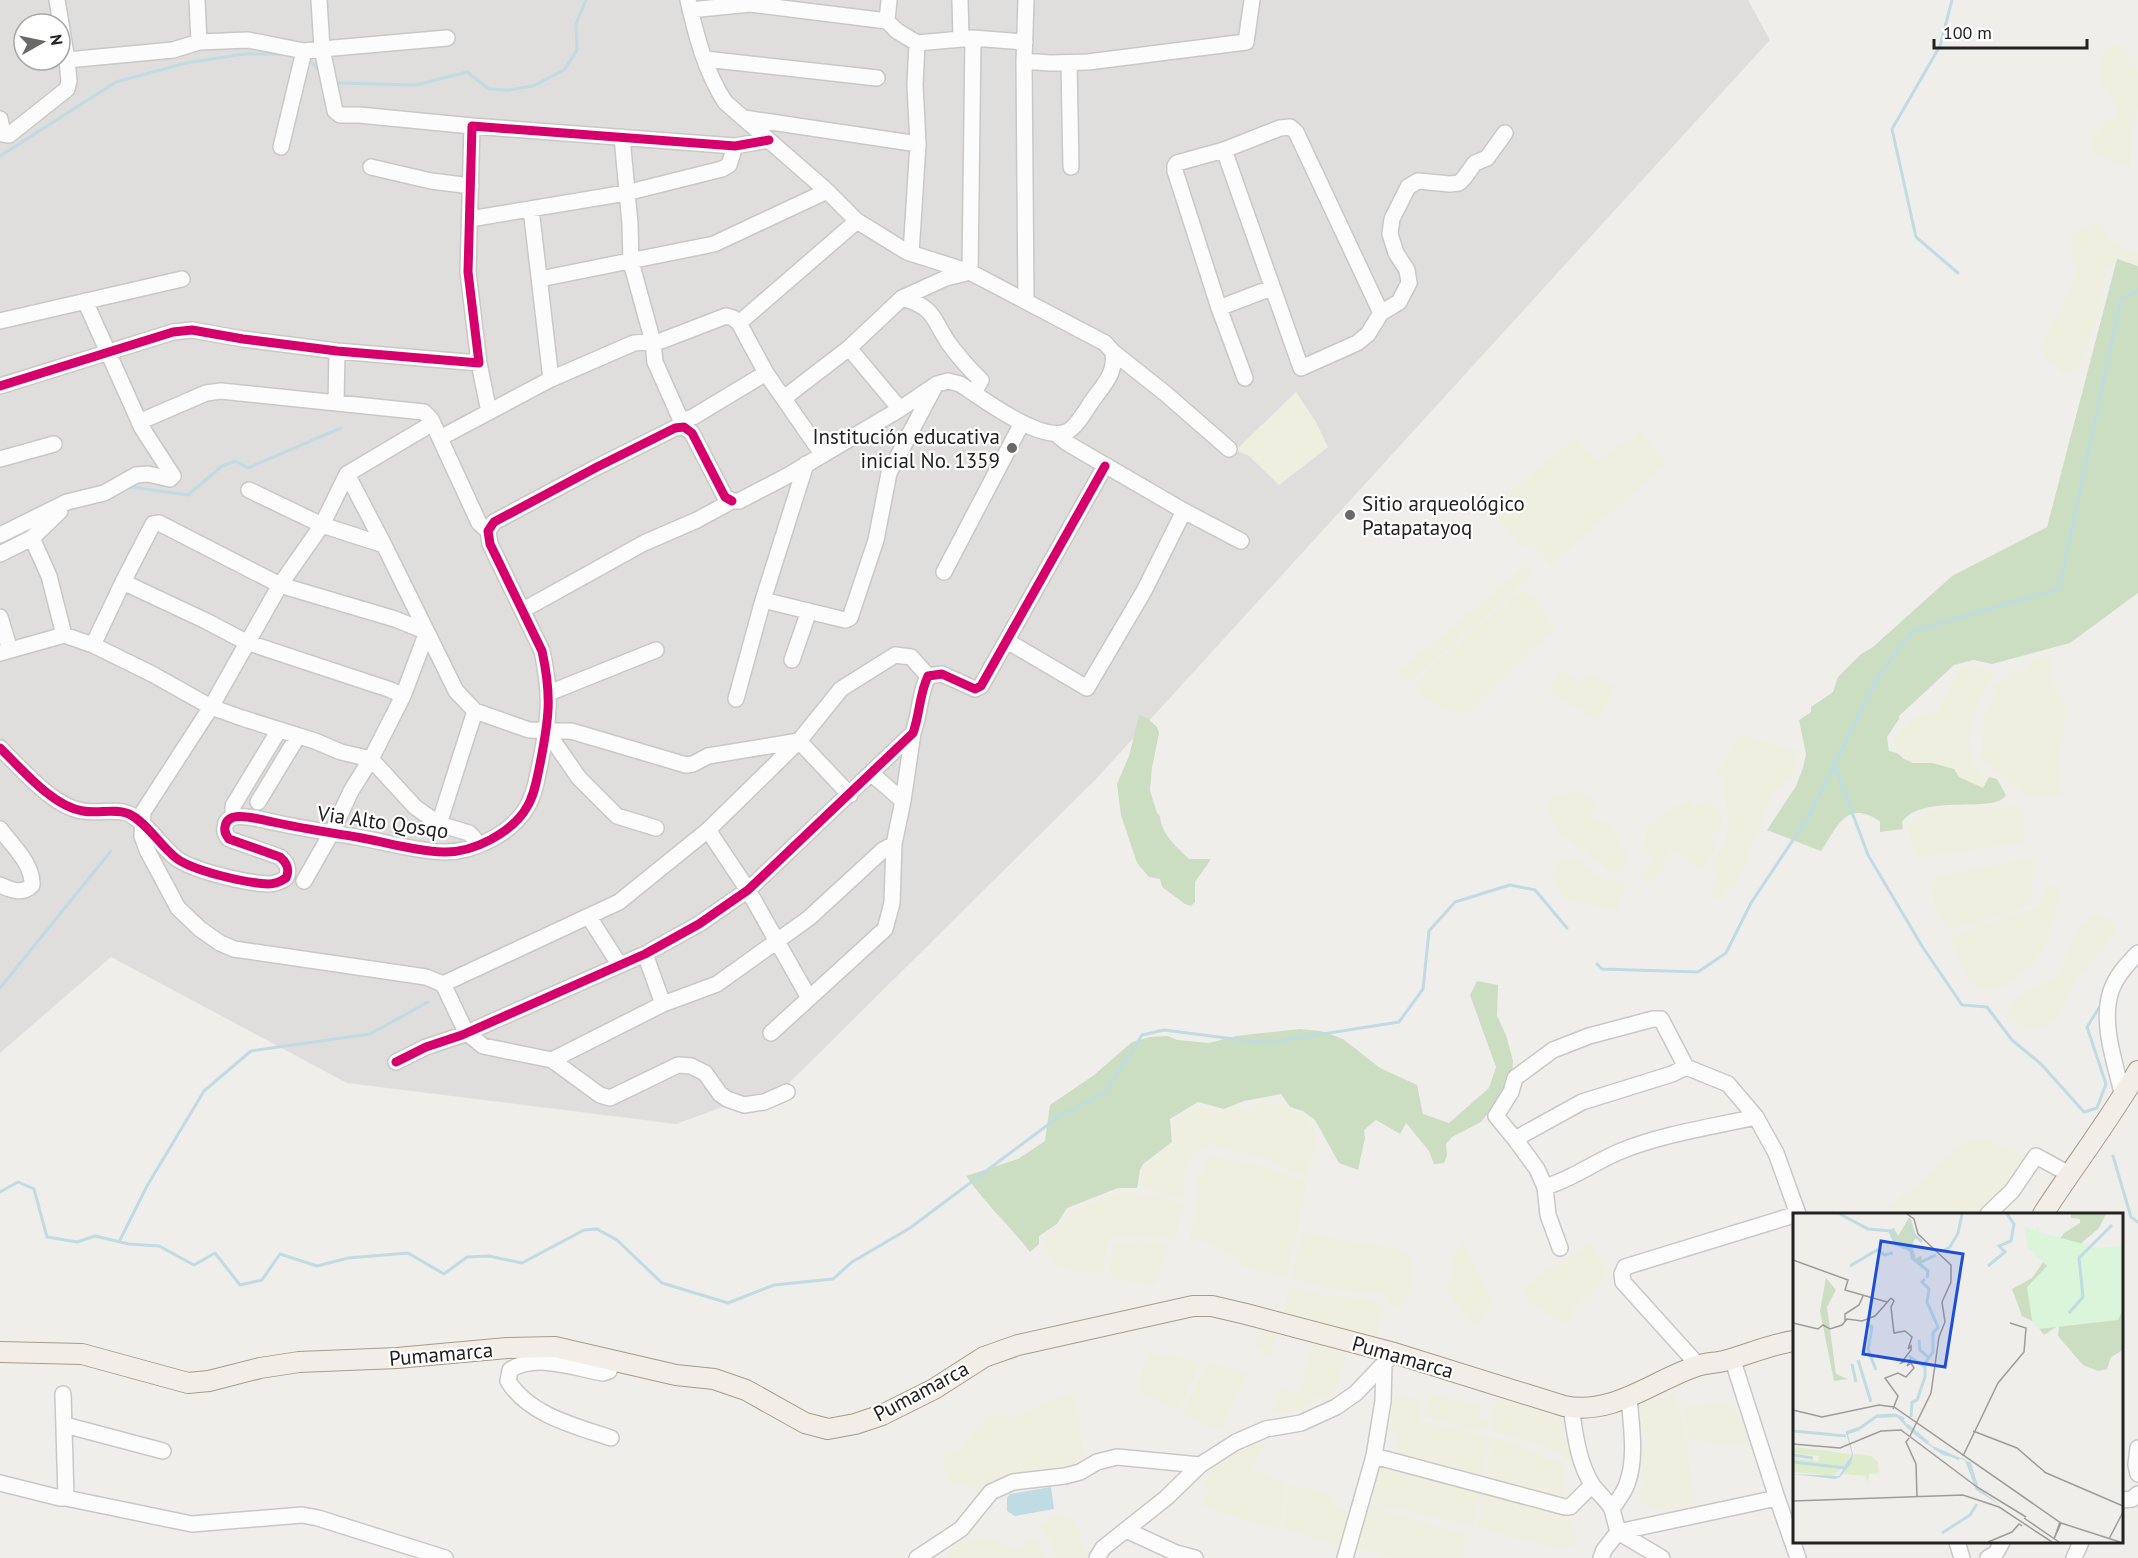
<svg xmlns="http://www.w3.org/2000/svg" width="2138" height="1558" viewBox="0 0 2138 1558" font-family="'PT Sans',sans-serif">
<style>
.residential{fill:#dfdedc;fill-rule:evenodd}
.farmland{fill:#efefdf}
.forest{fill:#cbdec1}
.water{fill:#bfdbe3}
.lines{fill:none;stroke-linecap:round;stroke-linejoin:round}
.stream{stroke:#bfdbe3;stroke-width:3}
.minor-casing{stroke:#c9c8c7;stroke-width:18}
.major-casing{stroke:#a79c86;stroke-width:22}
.minor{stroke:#fdfcfc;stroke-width:15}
.major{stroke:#f3ede7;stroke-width:20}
.cycleway-casing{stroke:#fff;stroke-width:13}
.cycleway{stroke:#d6006c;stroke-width:9}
.poi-dot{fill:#6a6968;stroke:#fff;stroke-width:2}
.labels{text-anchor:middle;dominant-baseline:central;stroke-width:4.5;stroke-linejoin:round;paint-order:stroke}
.poi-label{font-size:21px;fill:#222;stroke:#fff;text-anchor:end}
.street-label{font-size:21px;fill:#222;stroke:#fff}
.inset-river{fill:none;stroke:#bfdbe3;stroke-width:3}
.inset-road{fill:none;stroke:#9e9c9b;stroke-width:1.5}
.view{fill:#1d4ed8;fill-opacity:0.15;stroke:#1d4ed8;stroke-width:3}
.inset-edge{fill:none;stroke:#222;stroke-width:3}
</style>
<rect width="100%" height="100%" fill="#f0eeeb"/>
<!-- residential -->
<path class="residential" d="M0 0H1748L1770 40 1096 779 789 1083 676 1124 347 1083 111 957 0 1053ZM24 24H60V60H24Z"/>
<!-- farmland -->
<path class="farmland" d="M2115 45 2127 49 2125 54 2138 71V108L2134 121 2130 169 2104 158 2103 155 2091 153 2090 140 2096 135 2102 122 2112 118 2117 111 2114 102 2102 89 2100 78V58L2104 47Z
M2100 223 2111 241 2138 254V266L2117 259 2113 267 2107 268 2094 328 2087 346 2085 357 2078 368 2064 373 2043 356 2041 342 2052 322 2062 307 2065 306 2069 288 2076 272 2073 254 2068 239 2079 230Z
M1296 392 1316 422 1328 447 1279 485 1249 456 1236 450Z
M1641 430 1667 464 1550 565 1531 542 1521 548 1489 508 1576 438 1598 461Z
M1525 566 1531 569V578L1412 679 1407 683 1396 673Z
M1520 591 1530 593 1556 627 1469 711 1459 714 1425 700 1413 687 1434 664Z
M2046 656 2051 658V680L2061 696 2066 712 2059 759 2062 796 2032 799 2021 792 1981 759 1982 738 1985 711 1990 703 1995 685 2014 672 2026 669 2034 657Z
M1972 663 1996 674 1985 690 1979 704 1973 720 1970 740 1972 763 1989 777 1983 789 1959 777 1954 769 1932 763H1913L1904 759 1897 753 1893 740 1899 729 1910 720 1936 711 1944 700 1956 673Z
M1562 669 1577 682 1592 674 1616 687 1599 721 1559 699 1548 689Z
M1739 735 1800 751 1793 778 1773 794 1738 884 1727 891 1722 900 1713 897 1715 877 1714 859 1717 851 1724 846 1729 823 1725 799 1724 780 1715 771 1725 759Z
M1577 789 1598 804 1592 816 1614 826 1622 850 1627 849 1630 862 1623 864 1625 872 1613 873 1575 845 1561 834 1544 808 1552 798Z
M1689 800 1695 807 1711 800 1722 816 1720 834 1715 831 1711 838 1717 842 1708 863 1700 869 1672 849 1663 862 1662 872 1644 886 1642 873 1654 860 1649 853 1640 847 1646 838 1644 830 1667 810Z
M2018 806 2022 809 2025 842 1918 858 1913 850 1908 828 1910 822 1916 817 1943 808Z
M1569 858 1579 860 1596 875 1609 880 1624 882 1619 911 1573 902 1563 897 1554 884 1553 875 1557 859Z
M2034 858 2030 903 2015 911 1950 930 1944 924 1936 911 1931 891 1938 875Z
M2049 885 2062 890 2043 953 2008 985 1990 990 1978 989 1969 981 1956 954 1952 938 1956 934 2032 909 2041 903 2045 886Z
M2091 914H2097L2111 919 2116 925 2115 935 2076 980 2071 995 2057 1019 2039 1030 2020 1025 2011 1015 2009 1009 2023 993 2037 985 2053 979 2060 973 2064 966 2072 938Z
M1266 1101 1271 1106 1281 1102 1289 1109 1305 1115 1315 1129 1318 1142 1307 1177 1278 1165 1269 1159 1212 1145 1201 1148 1195 1152 1189 1163 1183 1181 1186 1200 1143 1188 1141 1176 1143 1169 1174 1143 1175 1122 1179 1117 1198 1107 1222 1112 1239 1107 1248 1112 1255 1110 1254 1103Z
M1980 1137 2028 1158 2015 1177 1978 1214H1897L1889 1206 1921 1182 1961 1144Z
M1213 1156 1263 1167 1308 1181 1286 1278 1238 1265 1239 1259 1223 1252 1224 1248 1221 1247 1220 1249 1198 1239 1196 1241 1189 1239 1197 1201V1179L1209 1158Z
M1130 1192 1184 1203 1175 1240 1150 1236 1109 1238 1102 1274 1072 1271 1061 1267 1053 1261 1043 1248 1044 1243 1047 1234 1062 1224 1069 1212 1113 1194Z
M1302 1231 1349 1241 1385 1247 1392 1246 1412 1258 1413 1277 1403 1309 1391 1304 1387 1297 1381 1293 1332 1289 1291 1279Z
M1463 1240 1493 1302 1474 1328 1445 1289 1453 1270V1256Z
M1144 1241 1162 1243 1167 1247 1156 1284 1123 1281 1115 1279 1110 1276 1109 1271 1114 1242Z
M1591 1243 1609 1271 1589 1299 1582 1296 1571 1311 1575 1314 1566 1324 1534 1307 1520 1291 1542 1273Z
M1295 1287 1323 1295 1371 1299 1386 1307 1380 1316 1377 1337 1299 1319 1283 1312 1290 1288Z
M1261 1330 1278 1335 1270 1358 1262 1355 1263 1350 1256 1348Z
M1312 1344 1346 1354 1342 1372 1331 1400 1300 1393 1318 1400 1304 1408 1286 1413 1272 1414 1280 1388 1298 1393Z
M1148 1352 1201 1362 1179 1411 1136 1391Z
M1214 1364 1235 1369 1249 1375 1221 1431 1183 1414 1201 1372 1206 1365Z
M1074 1392 1085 1460 1084 1465 1011 1477 986 1492 969 1486 949 1485 941 1460 949 1454 959 1450 985 1418 991 1414 1008 1415V1417L1018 1416 1027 1412V1409L1038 1407 1043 1404V1402Z
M1676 1393 1684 1424 1695 1504 1660 1511 1647 1506 1640 1500 1643 1451 1649 1437 1647 1433 1640 1429 1639 1410 1641 1405Z
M1391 1394 1422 1400 1419 1421 1487 1437 1483 1477 1433 1462 1394 1453 1399 1435 1388 1432V1427L1391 1428 1393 1419 1390 1418 1392 1405Z
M1429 1394 1481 1406 1480 1420 1488 1421V1431L1475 1429 1474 1431 1425 1416Z
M1498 1400 1517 1403 1542 1413 1561 1419 1571 1460 1528 1440 1491 1431 1493 1404Z
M1721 1404 1722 1406 1731 1404 1733 1408 1736 1407 1750 1446 1689 1440 1683 1407Z
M1490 1436 1523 1446 1545 1457 1566 1464 1563 1481 1565 1488 1561 1499 1487 1478Z
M1267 1441 1253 1469 1287 1483 1280 1528 1260 1525 1201 1505 1209 1489 1201 1483 1224 1458 1253 1445Z
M1381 1463 1479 1491 1474 1526 1370 1503Z
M1289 1484 1303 1489 1305 1486 1335 1497 1333 1502 1342 1507 1348 1515 1341 1546 1282 1529Z
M1483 1492 1567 1512 1576 1538 1572 1548 1560 1546 1558 1549 1478 1528Z
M1369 1507 1467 1534 1462 1558H1395L1355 1548Z
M1055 1515 1074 1519 1089 1558H1055L1052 1544 1039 1526Z
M1031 1536 1036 1538 1047 1558H948L945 1553 962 1541 991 1537 1018 1551Z"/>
<!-- forest -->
<path class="forest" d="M2117 259 2138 266V593L2070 643 1992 664 1974 660 1954 665 1899 716V719L1887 737 1889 751 1897 753 1904 759 1913 763H1932L1954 769 1959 777 1983 788 1989 777 1997 779 2006 795C1995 815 1923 792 1902 822L1903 829 1880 832V821C1846 799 1838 826 1821 851L1767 830 1796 786 1803 768 1806 754 1799 720 1811 712V707L1833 692 1838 677 1861 654 1873 647 1952 576 2047 527Z
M1139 715 1147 718 1157 727 1159 733 1152 768 1150 790 1157 813 1160 816C1161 834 1176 846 1189 859H1211L1195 882V902L1191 906 1185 904 1162 887 1160 879 1149 877 1137 863 1121 815 1117 784 1129 756Z
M1477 981 1498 985 1497 1016 1506 1035 1513 1061 1512 1077 1505 1092 1481 1122 1452 1137 1446 1144 1447 1156 1444 1163 1434 1164 1429 1151 1406 1123 1400 1134 1376 1120 1364 1130 1365 1138 1358 1170 1339 1163 1315 1120 1303 1111 1290 1107 1281 1094 1244 1101 1224 1109 1198 1102 1170 1119 1172 1142 1143 1164 1140 1170 1137 1188H1118L1067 1208 1057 1224 1039 1236V1244L1030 1252C1009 1225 985 1203 966 1176L1018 1159 1045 1141 1050 1105 1094 1075 1132 1042 1150 1037 1168 1036 1177 1040 1209 1043 1236 1036 1300 1029 1321 1031 1343 1039 1380 1068 1417 1085 1423 1114 1449 1123 1489 1088 1496 1067 1470 995Z"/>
<!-- water -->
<path class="water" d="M1051 1487 1054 1509 1015 1516 1007 1511V1498L1010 1494Z"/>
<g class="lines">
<!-- stream -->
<path class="stream" d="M1952 0 1940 46 1892 129 1916 237 1958 273
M307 57 321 73
M335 83 416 85 467 72 489 89 508 90 533 86 564 70 577 50 576 24 586 0
M0 156 116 82 186 63 244 54H281
M122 491 131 487 188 495 222 466 236 461 248 468 341 428
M1834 764 1868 855 1922 946 1962 1005 1987 1007 2012 1040 2041 1064 2084 1112 2097 1108 2106 1084 2087 1027 2102 1003
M1597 964 1602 969 1698 972 1726 953 1751 903 1809 816 1877 678 1913 631 2059 589 2121 299 2138 290
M2132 969 2138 964
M0 988 111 851
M2113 1156 2131 1217 2138 1222
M0 1192 18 1182 34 1189 47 1237 77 1242 95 1236 129 1244 159 1246 194 1265 215 1253 240 1285 262 1280 280 1254 317 1266 348 1258 408 1253 444 1274 467 1257 489 1256 522 1263 584 1230 597 1229 617 1240 662 1283 728 1303 774 1285 833 1279 852 1262 910 1228 1061 1115 1105 1093 1142 1035 1164 1030 1265 1043 1399 1022 1423 989 1429 931 1455 902 1510 885 1535 890 1567 928
M119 1242 147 1186 204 1091 251 1051 370 1034 428 1002"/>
<!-- minor casing -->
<g class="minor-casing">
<path id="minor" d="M57 0 67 60 173 50 199 42 248 40 304 51 322 49 335 111 340 115H359L472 126
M197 0 199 42
M319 0 322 49 447 38
M688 0C696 35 705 71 725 102L827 191 857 221 891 242 907 252 970 272 1105 343 1113 352 1166 394 1229 449
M889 0 887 21 897 31 917 43 915 85 918 144 911 253
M960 0 961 39
M1026 0 1024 61 1026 301
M690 10 750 4 887 21
M917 43 973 38 1025 42
M705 59 877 78
M1024 61 1050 63 1088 62 1246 42 1252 0
M1069 63 1071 167
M744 118 918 144
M0 119 3 134 9 135 67 89 69 81 67 60
M622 137 630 224 631 262 653 342 655 362 684 427
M281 147 304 51
M1224 150 1280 128 1290 127 1296 132 1381 313
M371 167 431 181 471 186
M531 209 551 379
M470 219 626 193 722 169 729 165 735 146
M540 279 714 244 827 191
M902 298C937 308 932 320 950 345 959 357 969 369 981 380L974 393
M1219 308 1271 288
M0 321 182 279
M739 323 857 221
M849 348 900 409
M479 363 489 412
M1245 378 1219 308 1175 171V166L1177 163 1224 150 1301 368 1357 343 1368 334 1381 313 1399 302 1409 283 1407 270 1396 253 1390 234 1392 219 1408 187 1418 181 1450 184 1459 183 1464 178 1475 163 1487 158 1505 133
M0 386 173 332 192 330 243 339 337 351 479 363 468 272 472 126 735 146 769 140
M784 398 849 348 902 298 946 278 970 272 973 38
M336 403 337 351
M681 421 693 417 766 373
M139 422 206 393 221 391 424 412 431 419 479 523 488 531
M1056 434 1067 443 1184 511 1241 541
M440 438 551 379 634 343 661 341 726 316 733 318 739 323 766 373 822 454
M0 459 54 444
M347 474 322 525 280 585 211 707 143 812 142 836 147 850 178 908 200 929 220 943 234 949 426 977 443 984 466 1032 483 1046 552 1060 663 1004 645 954
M249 490 322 525 384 545 427 632 403 696 371 759 351 791 332 832 304 881
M0 535 67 502 104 493 136 475 148 474 170 479 173 476 142 428 85 301
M32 538 49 576 64 635
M384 545 347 474 433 423
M0 554 32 538 60 511
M944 572 1022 423
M123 582 206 621 246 642 391 690 403 696
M763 600 845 620 850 618 876 540 889 473 935 386
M523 610 644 543 697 520 732 501H739L787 476 900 409 937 384 948 381 960 384C983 399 1040 442 1066 432 1076 428 1086 410 1092 401 1104 384 1116 374 1113 352
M0 617 10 650
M1007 641 1087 688 1144 591 1184 511
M93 645 123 582 153 524 159 523 280 585 395 619 427 632 456 691 475 711 529 730 571 731 686 765 693 764 708 756 799 741 850 795
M0 653 64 635 93 645 152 674 211 707 242 718 315 741 341 752 371 759 415 807 439 824 469 833 474 838 476 846
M792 660 809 611
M549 693 656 650
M736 699 763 600 806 464
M547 732 579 778 617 816 656 828
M0 748C22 769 53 807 83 811 98 814 115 808 129 814 145 821 161 846 176 858 193 871 246 883 268 884 275 884 280 882 286 878 290 869 287 863 280 857L229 839C226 835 224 832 225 827 227 810 253 818 264 820 297 828 329 832 362 838 389 843 416 851 443 852 473 853 512 833 527 807 535 794 537 778 540 764 549 719 552 696 542 651L490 544 488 531 494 522 597 467 675 428 684 427 692 433 725 497 732 501
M872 774 903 801
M258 802 298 736
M233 817V806L279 730
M439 824 475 711
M0 829C12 845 33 864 32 885 23 895 11 890 0 885
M708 830 748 890 809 998
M589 917 619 964
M443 984 619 902 708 830 799 741 841 689 895 655 911 657 928 676
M663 1004 717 984 809 918 883 850 894 844
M771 1033 885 929 892 903 894 844 903 801 913 733
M552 1060 600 1095 610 1098 678 1065 691 1066 705 1073 720 1094 727 1099 744 1105 764 1102 787 1092
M396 1062 426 1047 462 1035 645 954 699 924 748 890 913 733C920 714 919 695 928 676L942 674 975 689 981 686 1105 466
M2123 1097C2116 1065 2100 1024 2111 991 2116 976 2127 964 2138 953
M1515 1139 1496 1116 1511 1092 1515 1078 1553 1050 1589 1036 1653 1019H1661L1686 1067 1728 1084 1756 1117 1776 1153 1798 1214
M1545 1187C1573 1179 1594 1162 1621 1151 1663 1134 1711 1127 1756 1117
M1988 1214 2012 1191 2036 1156 2069 1174
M1560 1248 1548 1215 1545 1187 1537 1169 1515 1139 1582 1102 1672 1074 1686 1067
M1732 1358 1777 1498 1798 1558
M1698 1365 1623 1282 1622 1274 1625 1267 1794 1215
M63 1394 66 1498
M1571 1407C1575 1434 1578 1463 1593 1486 1599 1494 1607 1500 1612 1509
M65 1425 163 1451
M611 1438C575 1426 529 1415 508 1381L510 1370C536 1353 574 1368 603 1373L609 1371 612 1361
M2138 1448 2136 1465 2138 1474
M1374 1456 1565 1507H1570L1592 1485
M0 1483 60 1498H66L192 1524 302 1515 318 1518 445 1558
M2122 1500 2132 1499 2138 1494
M1126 1530 1176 1553 1195 1558
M1618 1532 1777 1498
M1618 1532 1662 1558
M1957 1542 1962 1558
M917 1558 961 1529 991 1492 1013 1482 1065 1476 1080 1472 1097 1462 1117 1457 1200 1465
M1097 1558 1103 1548 1166 1498 1200 1465 1236 1442 1266 1429 1301 1423 1336 1407 1356 1393 1394 1353
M1345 1558 1374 1456 1383 1401 1384 1364
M1601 1558 1604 1550 1618 1532 1612 1509C1617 1501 1624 1493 1627 1484 1637 1457 1631 1425 1629 1397
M1988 1558 1996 1553 2002 1542
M2074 1558 2081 1542"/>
</g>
<!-- major casing -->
<g class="major-casing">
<path id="major" d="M2043 1214C2074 1166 2109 1121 2138 1071
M0 1352 82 1354 188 1383 209 1381 260 1368 299 1362 397 1358 507 1348 555 1347 676 1375 714 1379 746 1390 805 1423 828 1429 855 1424 882 1415 934 1389 984 1357 1018 1345 1193 1306H1212L1246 1314 1394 1353 1564 1406C1613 1416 1652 1381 1697 1366 1705 1363 1715 1363 1724 1361 1747 1355 1771 1344 1794 1341"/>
</g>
<!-- minor -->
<use href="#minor" class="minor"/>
<!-- major -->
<use href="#major" class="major"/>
<!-- cycleway casing -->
<g class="cycleway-casing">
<path id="cycleway" d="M0 386 173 332 192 330 243 339 337 351 479 363 468 272 472 126 735 146 769 140
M0 748C22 769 53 807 83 811 98 814 115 808 129 814 145 821 161 846 176 858 193 871 246 883 268 884 275 884 280 882 286 878 290 869 287 863 280 857L229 839C226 835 224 832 225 827 227 810 253 818 264 820 297 828 329 832 362 838 389 843 416 851 443 852 473 853 512 833 527 807 535 794 537 778 540 764 549 719 552 696 542 651L490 544 488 531 494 522 597 467 675 428 684 427 692 433 725 497 732 501
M396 1062 426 1047 462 1035 645 954 699 924 748 890 913 733C920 714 919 695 928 676L942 674 975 689 981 686 1105 466"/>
</g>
<!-- cycleway -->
<use href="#cycleway" class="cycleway"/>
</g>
<!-- markers -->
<g class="poi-dot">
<circle cx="1012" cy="448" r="6"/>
<circle cx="1350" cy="515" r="6"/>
</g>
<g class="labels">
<!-- poi labels -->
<g class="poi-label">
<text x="1000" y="436">Institución educativa<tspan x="1000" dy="24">inicial No. 1359</tspan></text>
<text x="1362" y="503" text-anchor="start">Sitio arqueológico<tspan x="1362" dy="24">Patapatayoq</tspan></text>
</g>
<!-- street labels -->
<g class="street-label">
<text transform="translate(383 822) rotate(8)">Via Alto Qosqo</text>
<text transform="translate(441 1354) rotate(-5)">Pumamarca</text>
<text transform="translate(1403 1357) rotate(16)">Pumamarca</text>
<text transform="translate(921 1391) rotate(-28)">Pumamarca</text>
</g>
</g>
<!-- overview -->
<g transform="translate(1793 1213)">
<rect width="330" height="330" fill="#f0eeeb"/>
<path d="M0 234 27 237 57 241 54 252 39 263 0 259V245L25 248 26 243 0 240ZM61 241 78 243 85 249 86 260 76 261 75 270 72 263 50 261Z" fill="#ddeccb"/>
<path d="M278 1H313L306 15 277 40 330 56V137L318 144 314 156 305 158 290 152 265 123 266 112 251 122 241 109 229 103 219 76 239 65 271 20 287 10V6L278 5ZM117 3 123 24 119 32 123 46 129 42 128 54 115 37 101 31 95 18 101 15 105 23ZM33 65 43 77 34 94 43 161 55 166 41 168 27 98Z" fill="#cbdec1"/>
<path d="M231 14 243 17 246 14V19L305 35 329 33 330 96 325 107 246 116 239 107 234 74 254 53 235 35Z" fill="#daf5da"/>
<path d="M102 202 110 205 117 217 151 241 172 246 177 251 182 264 184 274 207 292 183 277 172 247 150 242 118 219 104 204 83 205 65 218 55 221 60 241 58 251 47 264 42 266 0 261 46 263 59 241 53 220 67 215 84 203Z" fill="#bfdbe3"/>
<path class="inset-river" d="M47 1 75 16 98 18 103 31 118 37 119 45 135 58 134 65M118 11 117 18 129 29M149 39 157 34 165 20 169 1M126 50 143 42M57 53 84 37 92 42 100 40M195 53 212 39 206 33 218 28 221 11 214 1M276 100 290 84 286 45 319 12M73 110 79 114 75 136 83 157M126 127 127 137 136 145M116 143 132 154M65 147 78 189M59 151 63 169M118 204 119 189 124 187 132 164V150L140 139V120L145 114 134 89 136 76 129 69 132 66M114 212 135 230M0 218 53 223M53 220 67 215 84 203 102 202 111 206M141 235 166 246M0 242 20 245M0 249 53 255M176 249 184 274M149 320 177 302 184 291"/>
<path class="inset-road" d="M114 1 121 6 125 21 158 52V69L149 89 152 109 146 124 138 180 117 223M0 47 55 67 52 77 94 89M98 85 101 88 98 94 101 120 112 118 119 124 115 136 118 133V137L108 150 117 147 114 153 118 150 121 155 113 164 105 160 92 165 105 183 100 196M52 108V101L66 92 70 83M0 110 25 116 30 112 37 116 49 112 54 106 69 108 82 103 98 85M0 197 29 204 86 192 101 194 268 310 327 329M180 218 224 235 253 260M116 225 113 229 123 251 124 284M0 231 47 235 88 218 108 217 184 274 233 304M170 243 205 170 231 139 233 115 217 110M251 259 330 293M0 288 170 282 206 294 259 329M231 305 266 329M267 309 261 326 268 310M316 326 330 299M195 329 219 319 226 311 229 313"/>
<path class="view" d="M88 28 170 41 152 154 70 141Z"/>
<rect width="330" height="330" class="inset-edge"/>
</g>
<!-- north arrow -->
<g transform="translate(42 42) rotate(81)"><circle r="28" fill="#ffffff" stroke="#a7a7a7" stroke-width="1.5"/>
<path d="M0-4.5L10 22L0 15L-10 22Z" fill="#6a6968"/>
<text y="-9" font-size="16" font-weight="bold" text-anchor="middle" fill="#222222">N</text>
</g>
<!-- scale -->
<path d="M1934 39v9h153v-9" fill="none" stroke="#222222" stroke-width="3"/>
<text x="1943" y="39" font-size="18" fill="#222222" stroke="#ffffff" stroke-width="4.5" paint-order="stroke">100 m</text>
</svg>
